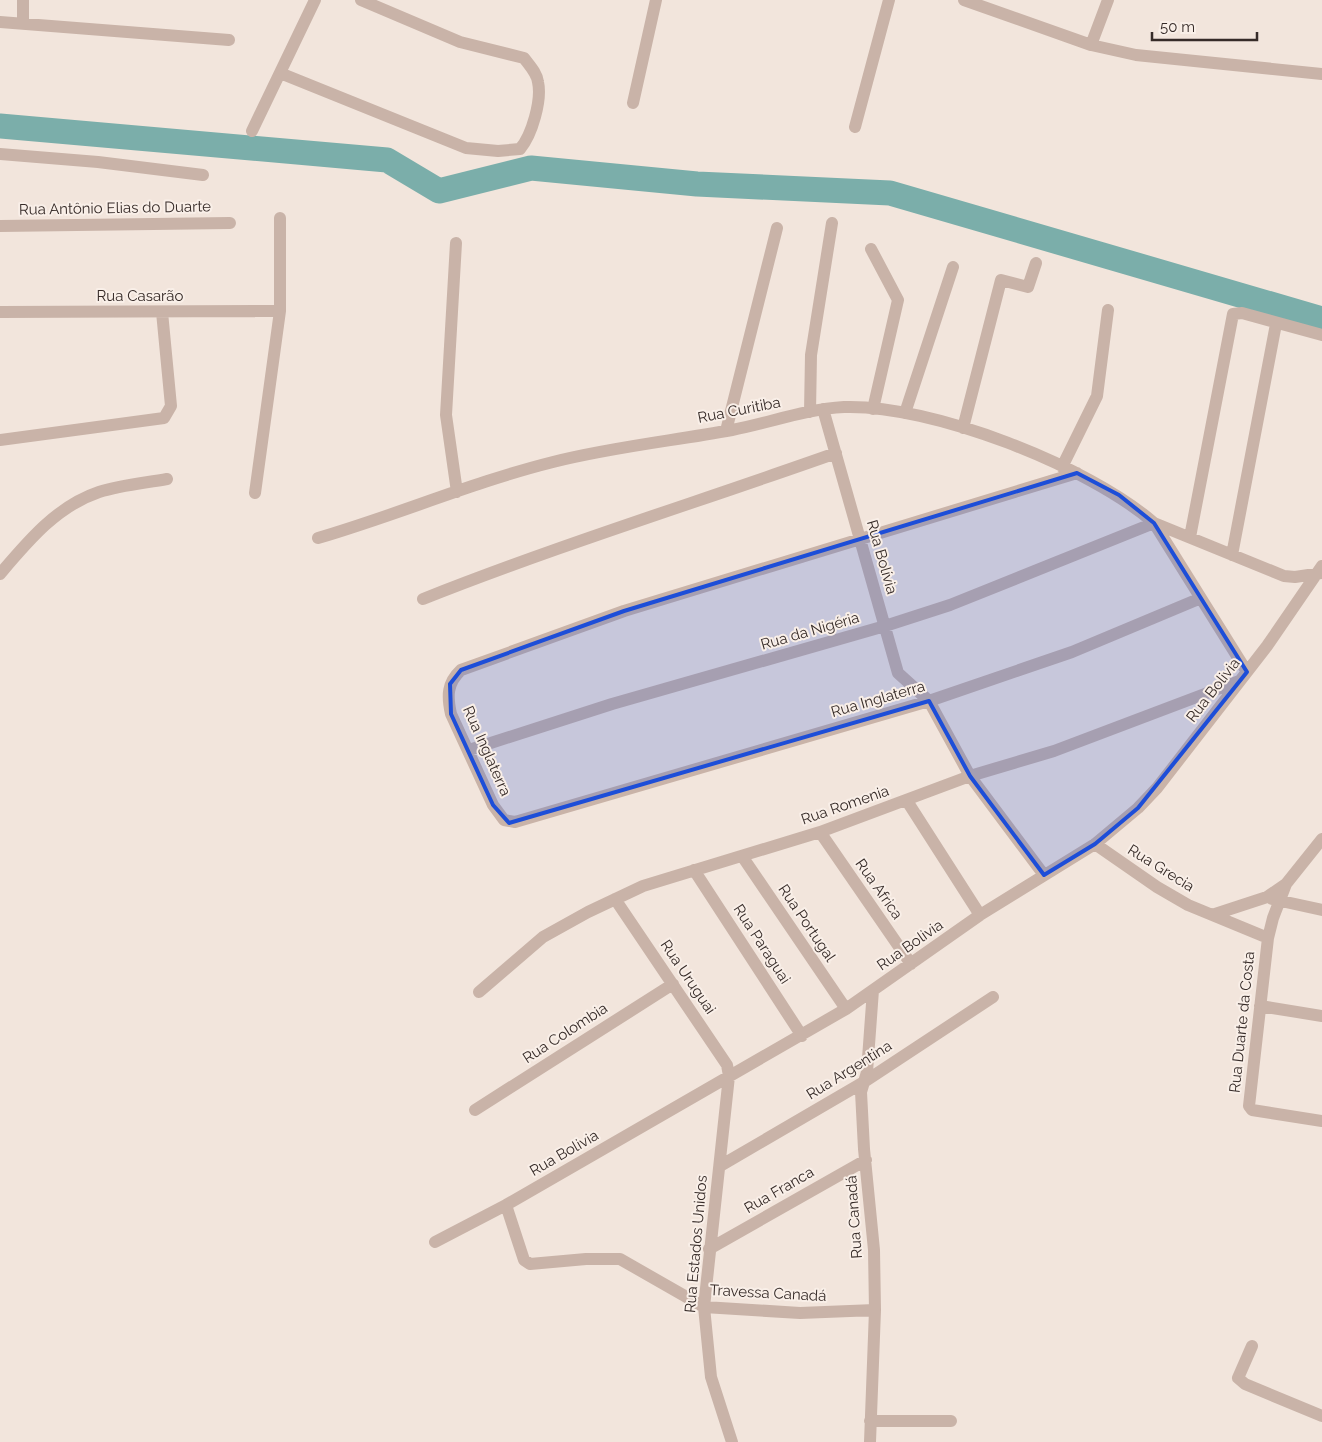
<svg xmlns="http://www.w3.org/2000/svg" width="1322" height="1442" viewBox="0 0 1322 1442" font-family="Raleway,sans-serif">
<style>
.lines{fill:none;stroke-linecap:round;stroke-linejoin:round}
.river{stroke:#7baeaa;stroke-width:25}
.minor{stroke:#c9b3a8;stroke-width:12}
.marked{fill:#1d4ed8;fill-opacity:0.2;stroke:#1d4ed8;stroke-width:4;stroke-linejoin:round}
.labels{text-anchor:middle;dominant-baseline:central;stroke-width:4;stroke-linejoin:round;paint-order:stroke}
.street-label{font-size:15px;fill:#362b28;stroke:#f9efe8}
</style>
<rect width="100%" height="100%" fill="#f2e5dc"/>
<g class="lines">
<!-- river -->
<path class="river" d="M0 126 387 160 439 191 531 168 697 184 890 193 1322 319"/>
<!-- minor -->
<path class="minor" d="M23 0V24
M964 0 1091 45 1108 0
M0 22 229 40
M1091 45 1136 55 1322 74
M280 73 466 148 498 151 520 149C532 135 542 100 538 82 537 73 529 65 524 58L460 42 361 0
M633 103 656 0
M855 127 889 0
M252 131 315 0
M0 154 98 162 203 175
M0 226 230 223
M456 243 446 415 457 492
M871 249 898 300 873 409
M0 312 280 311
M823 409 898 673 929 701 970 776 1044 875
M810 412 811 355 832 223
M905 413 953 267
M963 428 1001 280 1028 287 1036 263
M726 431 777 228
M0 440 164 418 171 406 162 312
M1062 467 1097 396 1108 310
M1077 473 624 611 461 670C447 683 447 696 451 714L493 805 504 820 515 822 929 701 1072 652 1201 598
M255 493 280 311V218
M1154 523 1284 576 1295 577 1322 573
M1190 537 1233 314 1242 313 1322 335
M318 538C397 515 473 482 553 462 612 447 672 441 732 430 769 423 806 409 844 407 931 404 1089 466 1154 523L1247 672
M1232 555 1276 324
M0 574C28 541 57 506 99 492 121 485 145 483 167 479
M423 599C559 545 698 502 836 453
M469 750 612 704 885 626 950 605 1154 523
M907 801 980 915
M820 832 911 964
M1322 839 1286 884 1273 918 1268 938 1249 1106 1252 1110 1322 1121
M1095 844 1157 887 1188 905 1268 938
M742 856 846 1009
M694 870 802 1036
M615 899 727 1065 729 1076 704 1307 711 1377 732 1442
M1272 899 1322 910
M1212 915 1267 897 1286 884
M479 992 543 937 588 912 643 886 820 832 970 776 1054 751 1239 681
M1260 1006 1322 1016
M475 1110 673 984
M720 1166 864 1082 993 997
M506 1205 524 1260 530 1264 586 1259H620L704 1307 800 1313 875 1310
M435 1242 506 1205 846 1009 980 915 1095 844 1138 808 1157 788 1267 646 1322 566
M709 1249 866 1160
M1252 1346 1238 1378 1245 1384 1322 1416
M870 1421H951
M870 1442 875 1310 874 1250 864 1149 861 1092 867 1072 873 990"/>
</g>
<!-- marked area -->
<path class="marked" d="M1077 473 1119 495 1154 523 1247 672 1138 808 1095 844 1044 875 970 776 929 701 509 823 493 805 451 714 450 684 461 670 624 611Z"/>
<g class="labels">
<!-- street labels -->
<g class="street-label">
<text transform="translate(115 208) rotate(-1)">Rua Antônio Elias do Duarte</text>
<text x="140" y="296">Rua Casarão</text>
<text transform="translate(739 410) rotate(-11)">Rua Curitiba</text>
<text transform="translate(882 557) rotate(74)">Rua Bolívia</text>
<text transform="translate(810 631) rotate(-16)">Rua da Nigéria</text>
<text transform="translate(1213 690) rotate(-52)">Rua Bolivia</text>
<text transform="translate(878 699) rotate(-16)">Rua Inglaterra</text>
<text transform="translate(487 751) rotate(66)">Rua Inglaterra</text>
<text transform="translate(845 805) rotate(-19)">Rua Romenia</text>
<text transform="translate(1161 868) rotate(32)">Rua Grecia</text>
<text transform="translate(879 889) rotate(55)">Rua Africa</text>
<text transform="translate(807 923) rotate(56)">Rua Portugal</text>
<text transform="translate(762 944) rotate(57)">Rua Paraguai</text>
<text transform="translate(910 945) rotate(-35)">Rua Bolivia</text>
<text transform="translate(688 977) rotate(56)">Rua Uruguai</text>
<text transform="translate(1242 1022) rotate(-84)">Rua Duarte da Costa</text>
<text transform="translate(565 1033) rotate(-33)">Rua Colombia</text>
<text transform="translate(849 1070) rotate(-32)">Rua Argentina</text>
<text transform="translate(564 1153) rotate(-30)">Rua Bolivia</text>
<text transform="translate(779 1190) rotate(-30)">Rua Franca</text>
<text transform="translate(854 1217) rotate(-94)">Rua Canadá</text>
<text transform="translate(696 1244) rotate(-85)">Rua Estados Unidos</text>
<text transform="translate(768 1293) rotate(3)">Travessa Canadá</text>
</g>
</g>
<!-- scale -->
<path d="M1152 32v8h105v-8" fill="none" stroke="#362b28" stroke-width="2.5"/>
<text x="1160" y="32" font-size="15" fill="#362b28" stroke="#f9efe8" stroke-width="4" paint-order="stroke">50 m</text>
</svg>
